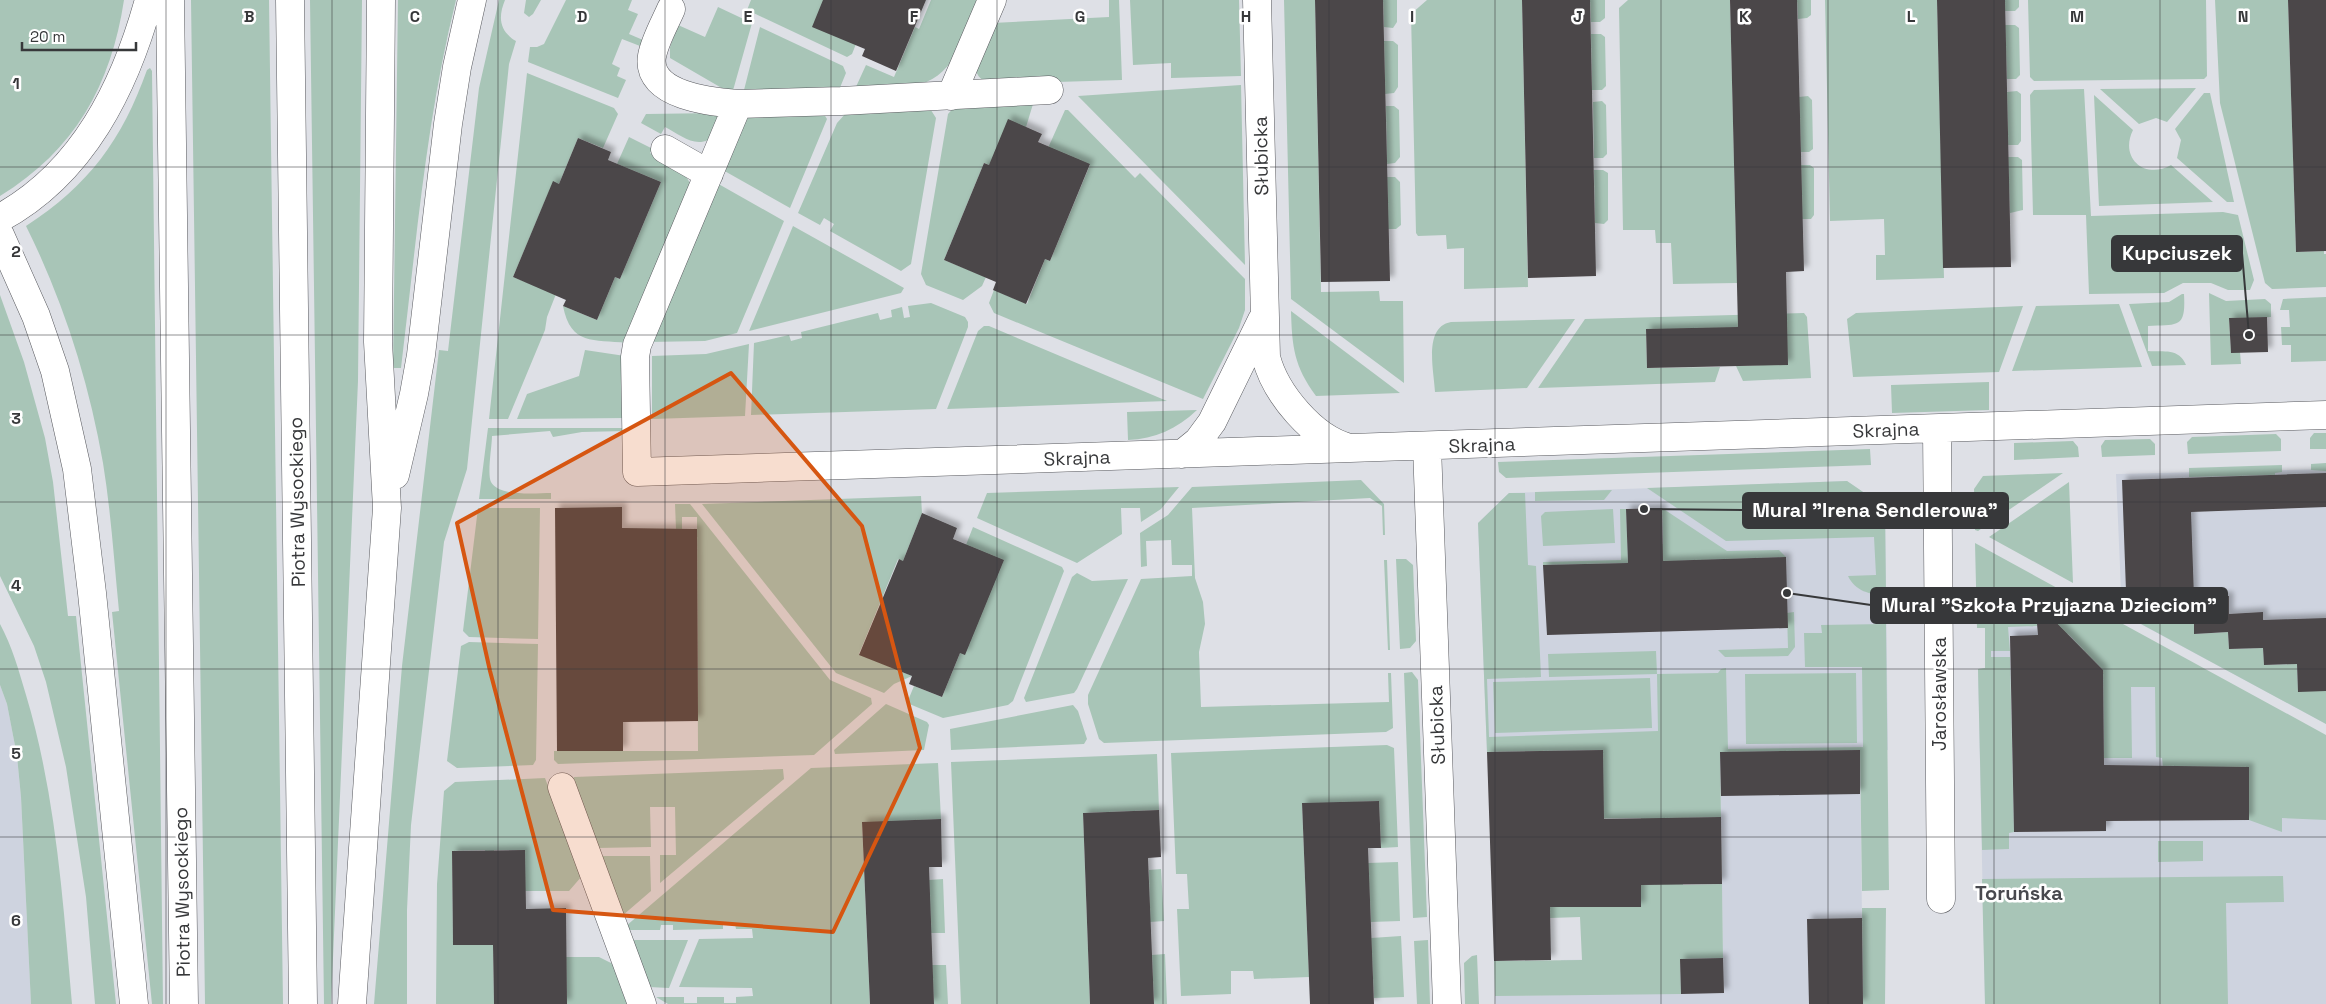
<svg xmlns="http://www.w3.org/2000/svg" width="2326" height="1004" viewBox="0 0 2326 1004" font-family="'Space Grotesk',sans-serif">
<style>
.built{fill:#ced3df}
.green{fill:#a8c5b7}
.building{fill:#4b4648;filter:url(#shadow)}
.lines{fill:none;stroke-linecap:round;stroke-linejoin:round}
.minor-casing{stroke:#595a5f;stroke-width:29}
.major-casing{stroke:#595a5f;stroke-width:29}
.minor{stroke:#fff;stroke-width:28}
.major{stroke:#fff;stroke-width:28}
.marked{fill:#d65611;fill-opacity:0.2;stroke:#d65611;stroke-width:4;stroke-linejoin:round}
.grid{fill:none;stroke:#37383a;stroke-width:1;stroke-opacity:0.55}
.labels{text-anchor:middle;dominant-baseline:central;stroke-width:5;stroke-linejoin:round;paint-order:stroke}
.street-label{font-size:19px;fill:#37383a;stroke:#fff}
.neighbourhood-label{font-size:20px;font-weight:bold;fill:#48494e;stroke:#fff}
.grid-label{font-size:16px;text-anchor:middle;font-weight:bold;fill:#37383a;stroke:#fff;stroke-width:5;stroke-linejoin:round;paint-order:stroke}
.leader{fill:none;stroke:#37383a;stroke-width:2}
.callout-dot{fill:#37383a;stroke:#fff;stroke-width:2}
.callout{fill:#37383a;stroke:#37383a;stroke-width:2}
.callout-label{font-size:20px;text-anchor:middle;font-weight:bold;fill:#fff}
</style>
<defs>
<filter id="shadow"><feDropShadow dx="4.5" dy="-4.5" stdDeviation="2.5" flood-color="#0004"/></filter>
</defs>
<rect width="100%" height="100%" fill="#dee0e6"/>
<!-- built -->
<path class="built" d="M2326 469V724L2122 614 2116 474Z
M1847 481 1885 507 1888 750 1860 751 1863 1004H1496L1495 996 1562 995 1561 960 1723 958 1720 748 1487 752 1478 523 1509 493Z
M1990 559 2326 771V1004H1985L1978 669 1985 668V628H1977Z
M0 685 7 704 17 756 21 797 31 1004H0Z"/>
<!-- green -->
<path class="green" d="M0 0H124C111 85 75 150 0 196Z
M191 0H269L283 1004H205Z
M310 0H362L358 381 331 1004H324Z
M398 0H456C426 120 416 245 401 368H393Z
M499 0H505C498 17 499 31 516 41L509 64 467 469 444 542 411 825 407 910V1004H374L402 666 439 350 448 351 479 88Z
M526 0H541L533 14 529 17 524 13Z
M566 0H632L628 10 638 14 629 34 643 40 640 46 622 39 612 64 620 68 617 76 626 80 618 98 528 62 530 47H537L544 44Z
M751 0H823L856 44 852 54 847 57 747 10Z
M931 0H981C967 30 956 75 920 84 900 89 876 88 855 89L866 65 894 77 915 27 919 29Z
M1109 0H1119L1122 80 992 84C984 82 979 79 976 71L992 23 1109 17Z
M1130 0H1239L1241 76 1171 78V63L1133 65Z
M1284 0H1315L1321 292 1379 291 1380 301H1403L1404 383 1291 299Z
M1383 0H1397V22L1393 28 1384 27Z
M1427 0H1522L1528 287 1464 289V248L1447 249 1446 235 1418 236 1416 233 1411 14Z
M1590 0H1605V18L1600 22H1591Z
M1628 0H1730L1737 283 1673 284 1671 243H1656L1655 230H1623L1619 8Z
M1797 0H1811V15L1807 18 1798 19Z
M1825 0H1937L1944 278 1876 280V255H1885L1884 219 1830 221Z
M2005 0H2019V7L2015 11H2005Z
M2028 0H2206L2207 76 2204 79 2034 81 2030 77Z
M2215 0H2288L2296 252 2324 251V254H2326V287L2272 289 2265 283 2220 103Z
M718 7 752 23 732 94 670 58V47L678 25 705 37Z
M2005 25H2015L2019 28 2020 75 2016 79H2007Z
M760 27 843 66 846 73 839 90 743 94Z
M1591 34H1601L1605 37 1606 86 1602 90H1592Z
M1384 41H1393L1398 45V87L1394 93 1385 94Z
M150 68 152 71 163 1004H152L112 612 119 611C114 561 111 512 103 463 89 382 63 300 26 226 89 185 122 140 147 70Z
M527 73 614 108 618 114 603 148 578 138 559 184 553 182 513 277 556 294 547 317 545 330 508 419H489Z
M1241 85 1245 265 1078 96Z
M2196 88 2167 122 2156 118 2139 124 2100 89Z
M2084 89 2091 216 2223 212 2238 215 2254 280 2250 290H2228L2211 283H2183L2164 293 2089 294 2086 215H2033L2030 95 2034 90Z
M2017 91 2021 94V141L2018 145H2008L2007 92Z
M2204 93H2210L2234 202H2227L2177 158 2181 140 2175 129Z
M2094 95 2133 130C2119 158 2145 180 2171 165L2213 202 2099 206Z
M1808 96 1812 100 1813 149 1809 152H1801L1799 97Z
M1602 101 1606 105 1607 154 1603 158H1594L1593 102Z
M1033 104 1026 127 989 165 984 163 944 260 986 277 982 286 963 300 926 285 921 274 948 114 956 105Z
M1386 106H1394L1399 110 1400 157 1395 163 1387 164Z
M929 107 936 118 911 264 901 271 830 231 834 224 824 218 820 225 798 213 837 123 846 113Z
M1065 110H1068L1135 178 1140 173 1245 279V310L1239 328 1203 399 994 313 989 303 994 290 1027 304 1045 259 1050 261 1090 165 1048 148Z
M822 111 827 119 790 208 721 169 738 128 754 112Z
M718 113 720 118 708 140C693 147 679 134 665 127L661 134 641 123 646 114Z
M629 137 653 149 650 153 683 172 692 186 627 343C593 339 571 346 563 306L597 320 615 277 620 279 661 182 617 164Z
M2008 157H2018L2022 160 2023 210 2010 213Z
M1801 165H1810L1814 168V215L1811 219H1802Z
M1594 170H1603L1608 173V220L1604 224 1595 223Z
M1387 177H1395L1400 182 1401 225 1396 229H1388Z
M715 182 784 221 737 333 705 341 648 342Z
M793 226 904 288 901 293 749 331Z
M2209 293 2226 301 2265 299 2271 304V317L2229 319 2231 352H2240L2241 364 2211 365Z
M2182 294H2184C2186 329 2178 324 2148 326V351C2164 352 2179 348 2186 365L2152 366 2129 304 2169 302Z
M0 295 24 362 45 438 53 482 68 616H76L116 1004H95L86 897 66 767 46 682 34 646 0 576Z
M2326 297V361L2291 362V345H2282L2281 327H2290L2289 310H2280L2283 299Z
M931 303 965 317 968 322V327L936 409 751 415 754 343 789 335 791 341 802 338 801 332 878 313 880 320 892 317 891 310 902 307 904 318 910 317 908 306Z
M2119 304 2142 367 2012 371 2036 306Z
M2023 306 1999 372 1853 377 1847 319 1856 313Z
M1291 311 1400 393 1316 396C1294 366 1292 347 1291 311Z
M1804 313 1807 317 1811 378 1743 381 1736 366 1787 364 1646 330 1647 368 1720 367 1715 382 1538 388 1585 319Z
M1575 319 1527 388 1435 392C1434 371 1423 327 1451 322Z
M984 326H989L1167 401 947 409 978 331Z
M749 344 745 416 652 419V356L706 354Z
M585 350 625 356 626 418 517 419 527 394 579 376Z
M1989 382V410L1892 413 1891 385Z
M1197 410C1177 429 1155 439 1128 440L1127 412Z
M488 428H626V431L582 432 553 437 550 431 492 436C492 446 487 474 491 482 499 497 536 493 551 493V499H479Z
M2314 433H2326V449H2310V438Z
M2276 434 2281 439V451L2188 454 2187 442 2192 437Z
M2150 439 2155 444V455L2102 457 2101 446 2105 440Z
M2073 441 2078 447 2079 457 2014 460V443Z
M1870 449 1871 465 1506 478 1499 472 1498 462Z
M2326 463V471L2311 470V464Z
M2282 465V472L2275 473V475L2189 477V468Z
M2063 473 1978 531 1975 530 1974 489 1983 476Z
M1361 480 1384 504 1385 535H1383L1382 506 1370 498 1192 508 1195 578 1203 602 1205 624 1199 652 1201 707 1389 702 1388 673H1391L1393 728 1386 732 1104 743 1099 739 1088 704V695L1141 579 1192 576V565H1172L1171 540 1146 541 1147 566 1141 567 1140 533 1168 515 1192 487Z
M1847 481 1885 507 1886 595C1870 595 1855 591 1848 576L1876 575 1874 537 1726 541 1647 488Z
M2069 482 2073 583 1989 537Z
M1179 487 1161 509 1141 522 1140 508H1121L1122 534 1077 563 977 518 987 493Z
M1612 490 1604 500 1535 501V492Z
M1509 493H1525L1528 565 1536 566 1541 677 1487 679 1489 737 1658 731 1657 674 1549 677 1548 654 1656 651 1657 674 1718 673 1721 669 1726 668 1728 749 1863 747 1862 667H1805L1804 633H1822L1821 625 1886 624 1889 890 1862 891 1860 750 1720 752 1721 817 1681 818 1683 885 1722 884 1723 958 1680 959 1681 994 1495 996 1494 961 1582 960 1580 917 1550 918 1549 887 1642 833 1641 818 1569 819 1603 776V750L1487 752 1478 523Z
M921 496 922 513 903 561 898 559 859 654 912 676 894 684 884 693 836 673 702 504Z
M675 504H690L830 680 871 698 872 704 814 755 558 764 554 760V751H698L697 517H682V529H676Z
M478 508H540L538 639 469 637 463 631Z
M1662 508 1727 551 1779 550 1786 557 1647 562 1646 545 1663 544Z
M1613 509 1615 543 1543 546 1541 516 1545 512Z
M1620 509H1626L1628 563 1543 565V562L1621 560Z
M973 527 1062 567 1064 571 1013 701 1008 705 943 718 907 703 914 686 942 697 960 653 966 545Z
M1975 543 2326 735V820L2282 818V832L2249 820V768L2163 767 2162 758 2156 757 2155 687H2131L2132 758H2104L2103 670 2068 634 2056 635 2037 619V626L2008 627 2010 651H1991V657H2010L2014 832 2009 833V849L1982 850 1978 669 1985 668V628H1977Z
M1396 559H1406L1413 565 1416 641 1410 648 1400 649Z
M1384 560H1387L1390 650H1388Z
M1077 573 1092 581 1128 579 1077 689 1074 693 1026 702 1024 698 1072 577Z
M1794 612 1795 647 1788 656 1725 657 1718 650 1788 648 1787 613Z
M2194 616V634L2228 632 2229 649 2263 648 2264 665 2297 664 2298 691H2326V724L2130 618Z
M0 624C12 646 19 671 26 695 56 795 63 901 72 1004H31L21 797 17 756 7 704 0 685Z
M469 642 538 644 536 760 533 765 457 768 447 761 461 646Z
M1412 672 1418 680 1427 917 1413 918 1404 673Z
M1856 673 1857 743 1746 744 1745 674Z
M1650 678 1652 728 1495 733 1493 682Z
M886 704 927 722 929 725 924 750 835 754 834 750Z
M1073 705 1078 711 1087 739 1084 744 951 750 950 729Z
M1387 745 1394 748 1398 847 1381 848 1379 801 1302 804 1309 977 1254 979 1253 971H1231V994L1181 996 1177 909H1189L1187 874H1176L1171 753Z
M1157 754 1159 810 1083 813 1090 1004H961L951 762Z
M938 763 941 819 862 823 870 1004H668L656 997H684V1003H697V997H724V1003H736V997L753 996 752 988 679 987 699 939 753 938 752 929H736L735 924H723V929L673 930V925H661L660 930H628L626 926 811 768Z
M783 769 784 779 660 883V855H676L675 807H650L651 847 597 848 573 783 574 777Z
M545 778 582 876 569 891H525V850H494V852H485V850L452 851 453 945H493L494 1004H436L437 884 444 791 455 782Z
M2158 841H2203V861L2158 862Z
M600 856H650L651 891 622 916Z
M1398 862 1400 921 1371 922 1368 863Z
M1161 869 1164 921 1150 922 1149 870Z
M2283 876 2284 902 2226 903 2228 1004H1985L1982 879Z
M943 879 945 933H931L929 880Z
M1862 908H1886L1885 1004H1863Z
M1401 936 1404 997 1374 998 1371 938Z
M631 940H688L669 988 649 987Z
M1428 940 1430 1004H1417L1414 941Z
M1165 954 1167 1004H1154L1152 955Z
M1477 955 1479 1004H1465L1464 963 1472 956Z
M566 957H599L615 965 629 1004H567Z
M932 965H946L948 1004H934Z"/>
<!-- building -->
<path class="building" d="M823 0H926L896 71 862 56 865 49 812 27Z
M1315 0H1383L1390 281 1321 282Z
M1522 0H1590L1596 276 1528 278Z
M1730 0H1797L1804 271 1786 272 1788 365 1647 368 1646 329 1738 327Z
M1937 0H2005L2011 267 1943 268Z
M2288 0H2326V251L2296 252Z
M1008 119 1042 134 1038 142 1090 164 1050 261 1045 259 1026 304 993 290 996 282 944 260 984 163 989 165Z
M578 138 611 152 608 160 661 182 620 279 615 277 597 320 563 306 566 300 513 277 553 181 559 184Z
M2267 317 2268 352 2231 353 2229 318Z
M2326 473V507L2191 512 2194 597 2229 596V614L2263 612V620L2326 618V691L2298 692 2297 664 2264 665 2263 648 2229 649 2228 632 2194 634V616L2127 618 2122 480Z
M622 507V528L697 529 698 721 623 722V751H557L555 508Z
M1662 508 1663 561 1786 557 1788 628 1547 635 1543 565 1628 563 1626 509Z
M922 513 957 528 953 539 1004 560 965 655 960 653 942 697 909 684 912 676 859 655 899 559 903 561Z
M2035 601 2103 670 2104 765 2249 767V820L2106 821V831L2014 832 2010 636 2038 635Z
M1603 750 1604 819 1721 817 1722 884 1641 885V907H1550L1551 960 1494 961 1487 752Z
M1860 750V794L1721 796 1720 752Z
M1379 801 1381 848H1368L1374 1004H1310L1302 803Z
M1159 810 1161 857 1148 858 1154 1004H1090L1083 813Z
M941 819 942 867H929L934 1004H870L862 822Z
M525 850 526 909 566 908 567 1004H494L493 945H453L452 851Z
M1862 918 1863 1004H1809L1807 919Z
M1723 958 1724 993 1681 994 1680 959Z"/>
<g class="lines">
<!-- minor casing -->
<g class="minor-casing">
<path id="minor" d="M1257 0 1266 357C1275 393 1313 439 1350 448
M671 9C665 23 655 40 652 56 645 96 713 102 738 104
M1049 90 841 101 738 104 637 345 635 357 637 472 2326 415
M951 96 992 0
M665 149 709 174
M1937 429 1941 899
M1427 446 1447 1004
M1182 454 1198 441 1212 422 1262 320
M562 787 642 1004"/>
</g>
<!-- major casing -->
<g class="major-casing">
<path id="major" d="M170 0 184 1004
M290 0 303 1004
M0 218C83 173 125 87 149 0
M0 235 36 316 55 371 77 469 92 593 134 1004
M395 475 414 394 421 355 448 124 457 67 472 0
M352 1004 387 508 378 342 381 0"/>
</g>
<!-- minor -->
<use href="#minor" class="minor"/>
<!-- major -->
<use href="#major" class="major"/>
</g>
<!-- marked area -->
<path class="marked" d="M731 373 862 526 920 748 833 932 553 910 490 671 457 523Z"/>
<!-- grid -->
<path class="grid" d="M166 0V1004M332 0V1004M498 0V1004M665 0V1004M831 0V1004M997 0V1004M1163 0V1004M1329 0V1004M1495 0V1004M1661 0V1004M1828 0V1004M1994 0V1004M2160 0V1004M0 167H2326M0 335H2326M0 502H2326M0 669H2326M0 837H2326"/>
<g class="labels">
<!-- street labels -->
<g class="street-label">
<text transform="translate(1261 156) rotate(-91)">Słubicka</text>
<text transform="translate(1886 430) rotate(-2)">Skrajna</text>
<text transform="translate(1482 445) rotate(-2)">Skrajna</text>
<text transform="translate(1077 458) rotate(-2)">Skrajna</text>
<text transform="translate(297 502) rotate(-91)">Piotra Wysockiego</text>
<text transform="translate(1939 694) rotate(-90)">Jarosławska</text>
<text transform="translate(1437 725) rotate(-92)">Słubicka</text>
<text transform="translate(182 892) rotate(-91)">Piotra Wysockiego</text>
</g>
<!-- neighbourhood labels -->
<g class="neighbourhood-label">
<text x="2019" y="893">Toruńska</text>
</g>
</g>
<g class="grid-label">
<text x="249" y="22">B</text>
<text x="415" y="22">C</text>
<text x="582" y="22">D</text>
<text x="748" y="22">E</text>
<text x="914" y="22">F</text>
<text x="1080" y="22">G</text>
<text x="1246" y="22">H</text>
<text x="1412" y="22">I</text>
<text x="1578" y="22">J</text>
<text x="1744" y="22">K</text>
<text x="1911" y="22">L</text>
<text x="2077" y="22">M</text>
<text x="2243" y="22">N</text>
<text x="16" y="89">1</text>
<text x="16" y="257">2</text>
<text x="16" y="424">3</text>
<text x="16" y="591">4</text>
<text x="16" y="759">5</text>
<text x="16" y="926">6</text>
</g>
<!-- callouts -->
<path class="leader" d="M2249 335L2242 253M1644 509L1743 510M1787 593L1871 605"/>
<g class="callout-dot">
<circle cx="2249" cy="335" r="5"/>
<circle cx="1644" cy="509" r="5"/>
<circle cx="1787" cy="593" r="5"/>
</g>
<g class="callout">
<rect x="2112" y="236" width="130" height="35" rx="5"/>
<rect x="1743" y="493" width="265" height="35" rx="5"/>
<rect x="1871" y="588" width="356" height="35" rx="5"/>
</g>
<g class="callout-label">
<text x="2177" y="260">Kupciuszek</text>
<text x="1875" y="517">Mural "Irena Sendlerowa"</text>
<text x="2049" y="612">Mural "Szkoła Przyjazna Dzieciom"</text>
</g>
<!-- scale -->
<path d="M22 42v8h114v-8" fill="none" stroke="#37383a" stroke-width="2.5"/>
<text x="30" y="42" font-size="15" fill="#37383a" stroke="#ffffff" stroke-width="4" paint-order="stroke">20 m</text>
</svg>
